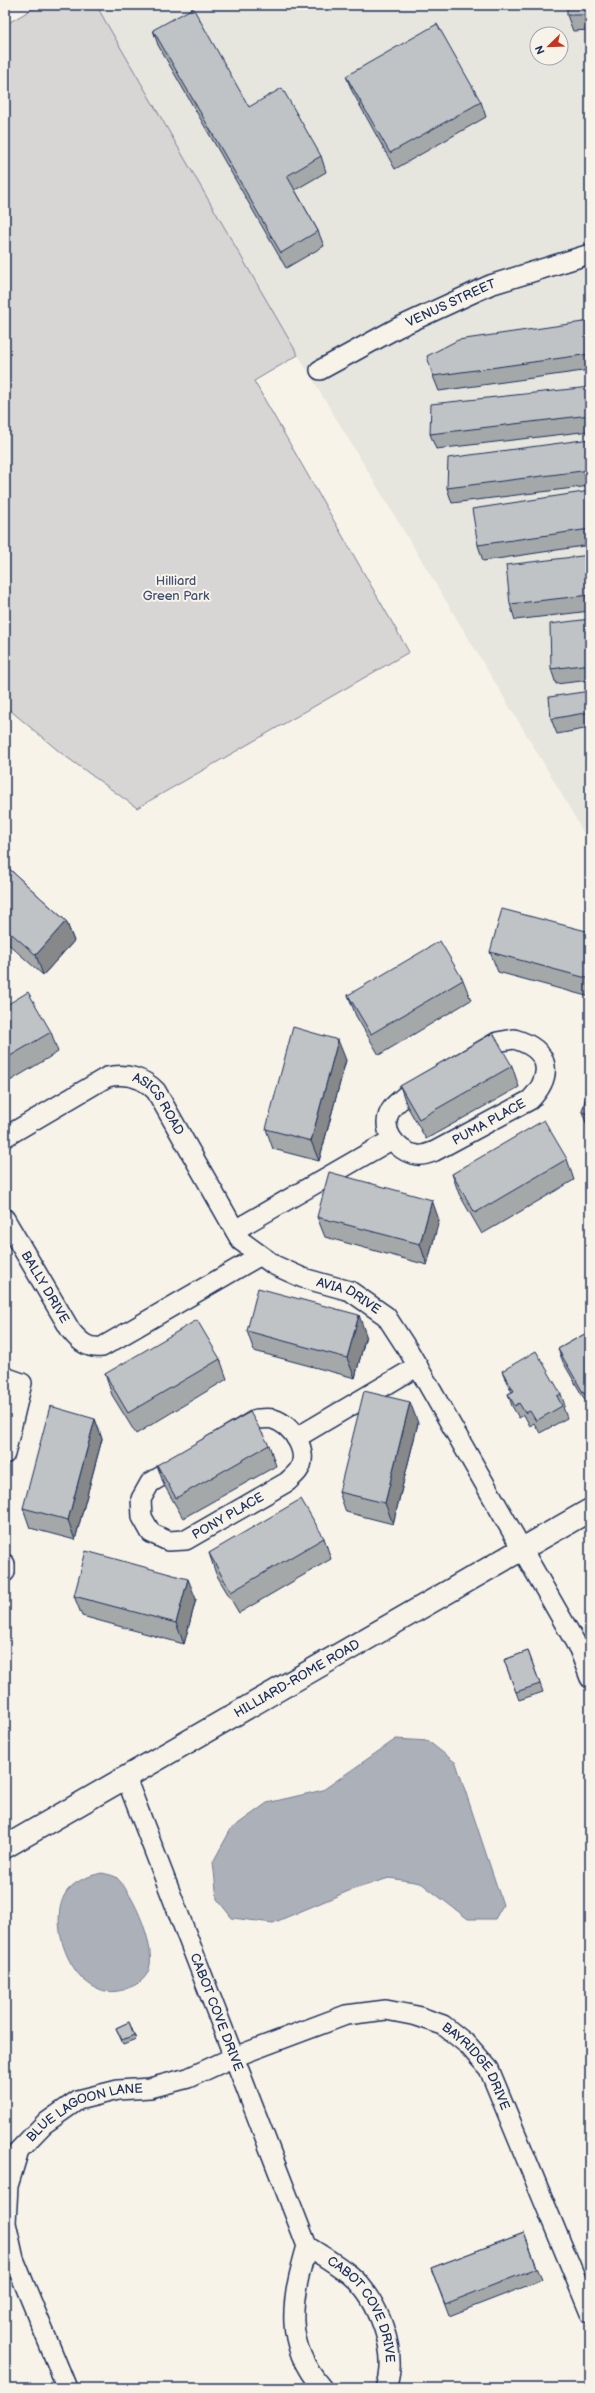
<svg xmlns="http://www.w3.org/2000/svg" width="595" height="2393" viewBox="0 0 595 2393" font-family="'Balsamiq Sans',sans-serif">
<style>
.built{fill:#e6e5de;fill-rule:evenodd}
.green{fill:#d7d6d4;stroke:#798299}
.water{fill:#acb0b9;stroke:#727c95}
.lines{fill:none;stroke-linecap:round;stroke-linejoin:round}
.street-casing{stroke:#1b2f5e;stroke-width:22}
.primary-casing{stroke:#1b2f5e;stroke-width:25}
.street{stroke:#f7f3e8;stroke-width:19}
.primary{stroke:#f7f3e8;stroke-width:22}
.wall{fill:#a5a8a9;stroke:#1b2f5e}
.shaded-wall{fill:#86888a;stroke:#1b2f5e}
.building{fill:#c0c3c5;stroke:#1b2f5e}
.labels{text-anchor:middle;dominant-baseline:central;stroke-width:4;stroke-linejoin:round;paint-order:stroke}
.street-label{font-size:13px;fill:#1b2f5e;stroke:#f7f3e8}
.park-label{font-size:13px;fill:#415076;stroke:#f7f3e8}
</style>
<rect width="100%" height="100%" fill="#f7f3e8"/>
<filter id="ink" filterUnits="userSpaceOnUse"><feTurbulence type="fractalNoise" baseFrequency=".025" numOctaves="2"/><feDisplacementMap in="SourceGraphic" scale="8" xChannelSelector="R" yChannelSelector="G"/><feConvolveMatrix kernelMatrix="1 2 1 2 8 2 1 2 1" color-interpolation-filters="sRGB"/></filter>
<g filter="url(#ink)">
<!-- built -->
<path class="built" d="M96 5H590V844L553 779 298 355ZM537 34H561V58H537Z"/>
<!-- green -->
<path class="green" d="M39 5H96L298 355 254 381 409 652 137 808 61 753 5 706V25Z"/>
<!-- water -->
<path class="water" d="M396 1739 428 1741 456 1763 503 1905 495 1919H468L421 1883 389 1878 351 1890 273 1923 232 1918 217 1899 213 1862 231 1829 267 1803 323 1790Z
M102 1873C106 1874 112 1875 116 1877 133 1892 160 1953 147 1974 142 1982 136 1985 128 1988 80 2009 46 1933 64 1896 71 1882 88 1876 102 1873Z"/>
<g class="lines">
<!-- street casing -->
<g class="street-casing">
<g id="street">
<path id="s1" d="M320 370 397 328 490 285 590 254"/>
<path d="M514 1039C549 1049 555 1074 530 1100L435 1151C430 1153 423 1156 417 1155 396 1152 377 1127 393 1107 396 1103 401 1100 405 1096L497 1042Z"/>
<path id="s2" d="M5 1137 107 1077C125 1073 143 1077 156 1091L241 1241 274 1265 303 1278 350 1291 386 1316 410 1353 562 1619 579 1649 590 1678"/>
<path id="s3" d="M5 1219 71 1331C80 1342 88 1349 102 1347L259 1256"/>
<path d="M235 1230 391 1140"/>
<path d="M5 1377 22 1383 5 1454"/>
<path d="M257 1419C262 1419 268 1418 273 1419 292 1424 311 1453 298 1471 295 1475 290 1479 287 1482L186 1540 168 1541 151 1533 142 1517 141 1499 150 1483Z"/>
<path d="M296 1438 418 1366"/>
<path d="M5 1564V1572"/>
<path id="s4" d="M126 1778 307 2246C292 2298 282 2343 322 2388"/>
<path id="s5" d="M307 2246C321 2255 337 2264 350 2275 378 2298 399 2353 386 2388"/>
<path id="s6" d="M67 2388 14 2259 6 2223 8 2186 19 2150 44 2124 78 2100 118 2090 150 2088 188 2078 234 2057 346 2015 386 2010 417 2016 443 2025 468 2045 489 2069 590 2313"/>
</g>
</g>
<!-- primary casing -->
<g class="primary-casing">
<g id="primary">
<path id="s7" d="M5 1847 590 1510"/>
</g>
</g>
<!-- street -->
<use href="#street" class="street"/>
<!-- primary -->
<use href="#primary" class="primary"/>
</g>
<!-- wall -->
<path class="wall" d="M590 5 589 30 573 31 567 15Z
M153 30 249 107 321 156 326 172 295 190 318 231 324 246 286 268 158 45Z
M346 76 481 102 486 117 395 169 352 91Z
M590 321V370L439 391 433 376Z
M590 387V431L436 449 430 434Z
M590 439V486L452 503 447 488Z
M590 491V545L483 561 478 545Z
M590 555V611L515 620 510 604Z
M590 619V680L556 684 551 669Z
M590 691V728L557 734 551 719Z
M5 865 66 921 74 941 43 975 5 941Z
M590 932V997L498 972 490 952Z
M463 980 471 1000 379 1055 356 1016 348 995Z
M5 1006 51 1032 58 1052 5 1084Z
M346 1060 319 1161 273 1149 266 1129Z
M512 1066 519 1087 426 1139 407 1106 400 1086Z
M590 1081V1133L582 1112Z
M567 1159 574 1180 482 1234 459 1194 452 1174Z
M317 1217 439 1220 427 1265 325 1237Z
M247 1331 366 1335 355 1378 254 1351Z
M590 1331V1406L589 1407 563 1362 558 1349Z
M220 1359 227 1379 136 1434 112 1395 105 1374Z
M502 1371 561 1394 565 1406 563 1407 567 1418 540 1433 534 1423 530 1426 524 1415 519 1418 512 1406 508 1394 512 1392 507 1383Z
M95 1419 102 1439 75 1540 30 1528 23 1508Z
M418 1423 393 1524 346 1512 339 1492Z
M269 1445 276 1466 183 1518 164 1485 157 1465Z
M324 1538 331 1559 239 1613 216 1574 209 1553Z
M74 1596 196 1599 184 1644 82 1616Z
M528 1651 543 1692 519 1700 504 1660Z
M129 2022 136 2039 123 2044 116 2028Z
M524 2233 542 2280 449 2316 431 2268Z"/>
<!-- shaded-wall -->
<path class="shaded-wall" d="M66 921 74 941 43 975 36 955Z
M338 1040 346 1060 319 1161 311 1141Z
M432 1200 439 1220 427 1265 420 1244Z
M359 1315 366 1335 355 1378 347 1358Z
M410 1402 418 1423 393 1524 385 1503Z
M95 1419 102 1439 75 1540 68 1520Z
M188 1579 196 1599 184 1644 176 1623Z"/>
<!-- building -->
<path class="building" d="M567 5H590V45L587 15H567Z
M193 8 249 107 282 88 321 156 287 176 318 231 281 253 153 30Z
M437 24 481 102 390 153 346 76Z
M590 321V354L433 376 427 356 458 340Z
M590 387V415L430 434 431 404Z
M590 439V470L447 488 448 458Z
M590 491V529L478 545 472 509Z
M590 555V595L510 604 506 565Z
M590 619V664L551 669 550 624Z
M590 691V712L551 719 549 697Z
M5 865 66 921 36 955 5 928Z
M502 909 590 932V979L490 952Z
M440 941 463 980 371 1034 348 995Z
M28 992 51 1032 5 1059V1006Z
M293 1027 338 1040 311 1141 266 1129Z
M493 1033 512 1066 419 1119 400 1086Z
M590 1081V1114L582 1112Z
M544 1120 567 1159 475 1213 452 1174Z
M329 1172 432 1200 420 1244 317 1217Z
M258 1288 359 1315 347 1358 247 1331Z
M197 1320 220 1359 128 1413 105 1374Z
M590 1331V1391L584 1394 558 1349Z
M536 1351 561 1394 557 1396 562 1406 536 1421 530 1411 525 1413 519 1403 515 1406 508 1394 514 1391 502 1371Z
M364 1391 410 1402 385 1503 339 1492Z
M50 1406 95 1419 68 1520 23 1508Z
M250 1412 269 1445 176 1498 157 1465Z
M301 1499 324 1538 231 1592 209 1553Z
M86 1551 188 1579 176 1623 74 1596Z
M528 1651 540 1684 516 1692 504 1660Z
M129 2022 134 2035 122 2040 116 2028Z
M524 2233 537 2268 445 2304 431 2268Z"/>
</g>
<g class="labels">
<!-- street labels -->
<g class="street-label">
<text stroke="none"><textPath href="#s1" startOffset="147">VENUS STREET</textPath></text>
<text stroke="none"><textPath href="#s2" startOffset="183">ASICS ROAD</textPath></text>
<text transform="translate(489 1122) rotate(-29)">PUMA PLACE</text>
<text stroke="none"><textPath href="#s3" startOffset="79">BALLY DRIVE</textPath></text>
<text stroke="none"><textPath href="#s2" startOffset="466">AVIA DRIVE</textPath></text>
<text transform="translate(228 1516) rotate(-30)">PONY PLACE</text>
<text stroke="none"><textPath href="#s7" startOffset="337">HILLIARD-ROME ROAD</textPath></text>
<text stroke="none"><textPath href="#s4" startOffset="251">CABOT COVE DRIVE</textPath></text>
<text stroke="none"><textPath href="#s6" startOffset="765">BAYRIDGE DRIVE</textPath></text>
<text stroke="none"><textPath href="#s6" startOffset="330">BLUE LAGOON LANE</textPath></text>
<text stroke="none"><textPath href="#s5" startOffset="88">CABOT COVE DRIVE</textPath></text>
</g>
<!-- park labels -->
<g class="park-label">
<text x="176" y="581">Hilliard<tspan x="176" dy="15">Green Park</tspan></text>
</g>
</g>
<!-- margin -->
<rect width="595" height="2393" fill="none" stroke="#f7f3e8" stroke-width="20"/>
<rect x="10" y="10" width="575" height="2373" fill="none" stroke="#1b2f5e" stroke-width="1.5" filter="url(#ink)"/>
<!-- north arrow -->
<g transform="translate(549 46) rotate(247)"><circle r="19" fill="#f7f3e8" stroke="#9fa5b1"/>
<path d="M0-3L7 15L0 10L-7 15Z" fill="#c8321e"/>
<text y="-6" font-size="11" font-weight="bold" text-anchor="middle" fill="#1b2f5e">N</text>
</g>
</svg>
